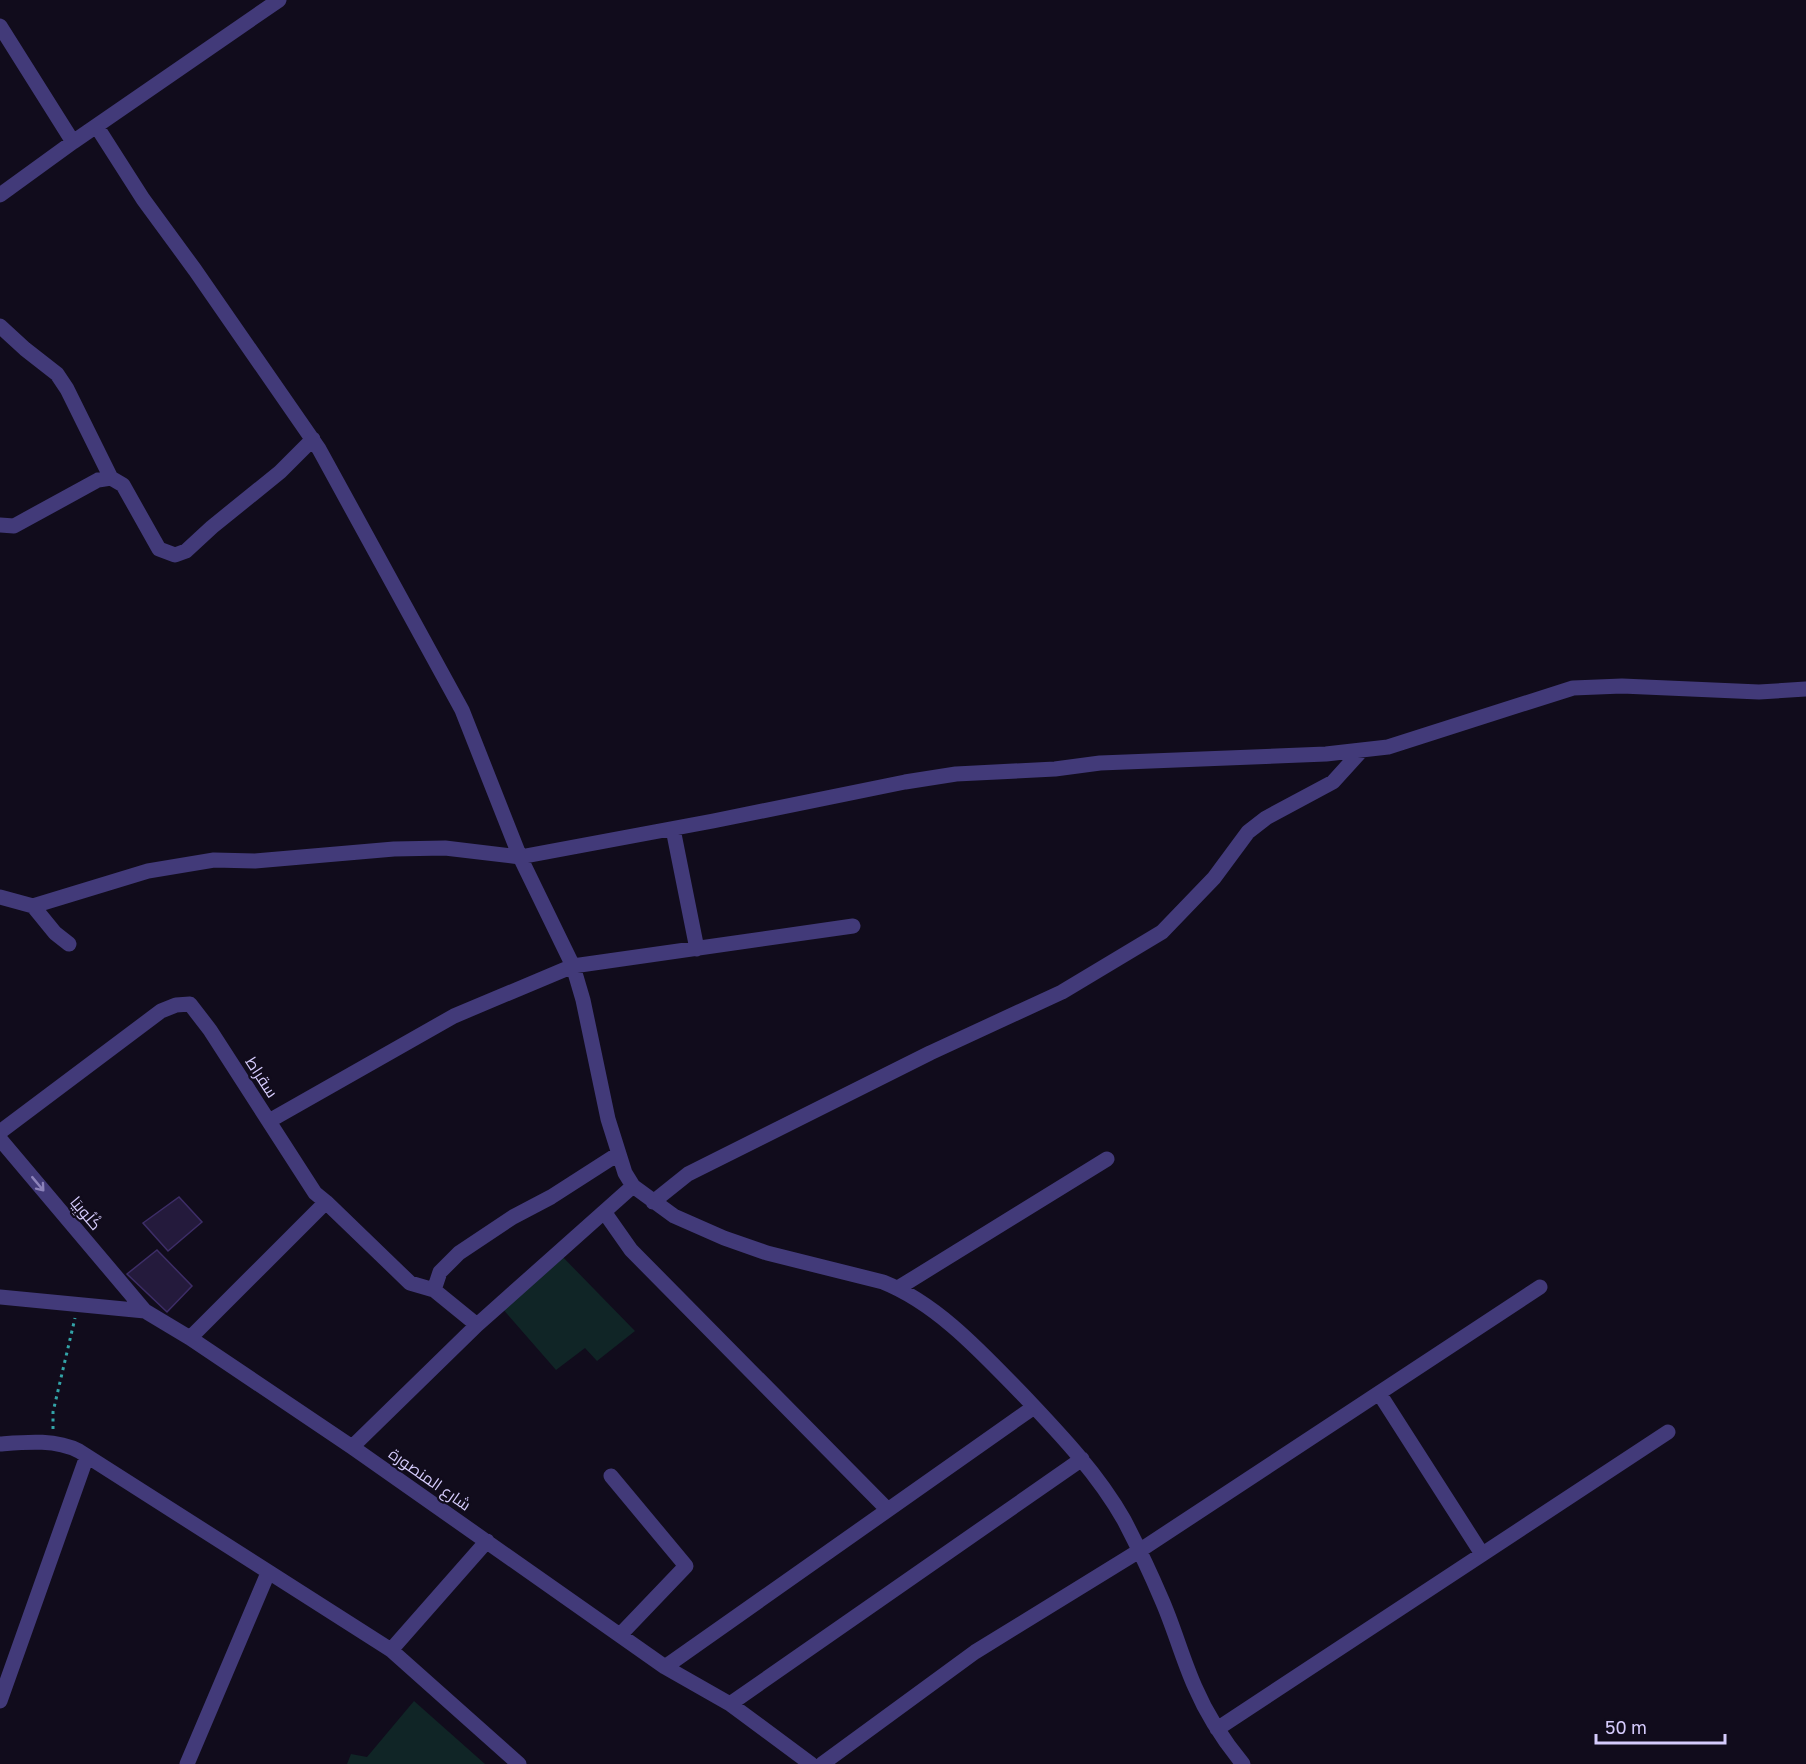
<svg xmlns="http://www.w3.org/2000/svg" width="1806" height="1764" viewBox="0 0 1806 1764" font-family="'Golos Text',Cairo,sans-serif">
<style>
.green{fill:#102526}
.building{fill:#241a3c;stroke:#3d2d67;stroke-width:1.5}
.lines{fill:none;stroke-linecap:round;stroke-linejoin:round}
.path{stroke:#33a4a8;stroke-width:3;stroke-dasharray:3 4.5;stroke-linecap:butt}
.minor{stroke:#423a79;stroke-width:15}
.oneway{stroke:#8c82ba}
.labels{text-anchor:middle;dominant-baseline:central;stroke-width:4.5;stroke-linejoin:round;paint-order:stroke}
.street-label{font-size:16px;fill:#d5cbfc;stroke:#110c1c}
</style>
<rect width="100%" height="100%" fill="#110c1c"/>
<!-- green -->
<path class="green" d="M557 1251 635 1331 597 1361 585 1348 556 1370 501 1307Z
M414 1701 485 1764H347L351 1754 367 1757Z"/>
<!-- building -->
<path class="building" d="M179 1197 202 1222 168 1251 143 1223Z
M157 1250 192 1286 167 1312 127 1274Z"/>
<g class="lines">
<!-- path -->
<path class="path" d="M53 1429V1412L75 1318"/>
<!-- minor -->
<path class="minor" d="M0 26 73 142
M97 127 143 199 195 270 319 449 462 710 520 857 573 966 583 1000 608 1119 625 1173 633 1186 674 1216 724 1238 767 1253 883 1282C938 1304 983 1354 1024 1396 1060 1434 1098 1474 1124 1520 1137 1545 1150 1572 1161 1598 1174 1627 1182 1658 1195 1687 1207 1715 1224 1741 1243 1764
M0 195 73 142 279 0
M0 326 25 349 57 374 67 389 111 478
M0 525 14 526 98 480 111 478 123 485 159 549 175 555 186 551 212 527 280 472 313 439
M673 829 697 949
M0 897 33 906 148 871 214 860 255 861 394 849 445 848 520 857 713 821 905 782 956 774 1055 769 1100 763 1326 754 1388 747 1573 688 1622 686 1759 692 1806 689
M33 906 55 933 69 944
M269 1121 454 1016 573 966 853 926
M0 1132 161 1011 176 1005 190 1004 210 1030 315 1193 326 1202 190 1338
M0 1139 145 1311
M326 1202 410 1283 434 1290 477 1325
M653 1202 688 1174 930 1053 1062 992 1162 932 1214 878 1248 832 1266 818 1333 782 1362 750
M605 1213 631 1250 888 1510
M898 1288 1107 1159
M434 1290 440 1272 459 1253 513 1217 551 1197 618 1154
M0 1297 145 1311 190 1338 352 1447 665 1667 730 1704 811 1764
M1379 1393 1482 1554
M0 1444C26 1442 55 1439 79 1451L391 1650 519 1764
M352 1447 477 1325 633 1186
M611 1476 686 1566 620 1635
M391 1650 487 1541
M665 1667 1034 1407
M0 1701 87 1456
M730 1704 1082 1459
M1217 1729 1668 1432
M187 1764 268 1573
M822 1764 975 1652 1139 1551 1540 1287"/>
</g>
<!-- one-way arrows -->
<defs><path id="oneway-shaft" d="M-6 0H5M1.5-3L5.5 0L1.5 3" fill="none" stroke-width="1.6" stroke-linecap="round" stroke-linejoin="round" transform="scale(1.5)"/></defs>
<use class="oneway" href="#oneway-shaft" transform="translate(38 1184) rotate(50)"/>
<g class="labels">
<!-- street labels -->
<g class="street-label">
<text transform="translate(262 1077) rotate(57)">سقراط</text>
<text transform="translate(86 1213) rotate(50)">كْلُوبِيَا</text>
<text transform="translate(430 1479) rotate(35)">شارع المنصورة</text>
</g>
</g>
<!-- scale -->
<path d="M1596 1734v9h129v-9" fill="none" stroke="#d5cbfc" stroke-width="3"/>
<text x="1605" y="1734" font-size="18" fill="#d5cbfc" stroke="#110c1c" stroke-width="4.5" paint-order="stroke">50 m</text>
</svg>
